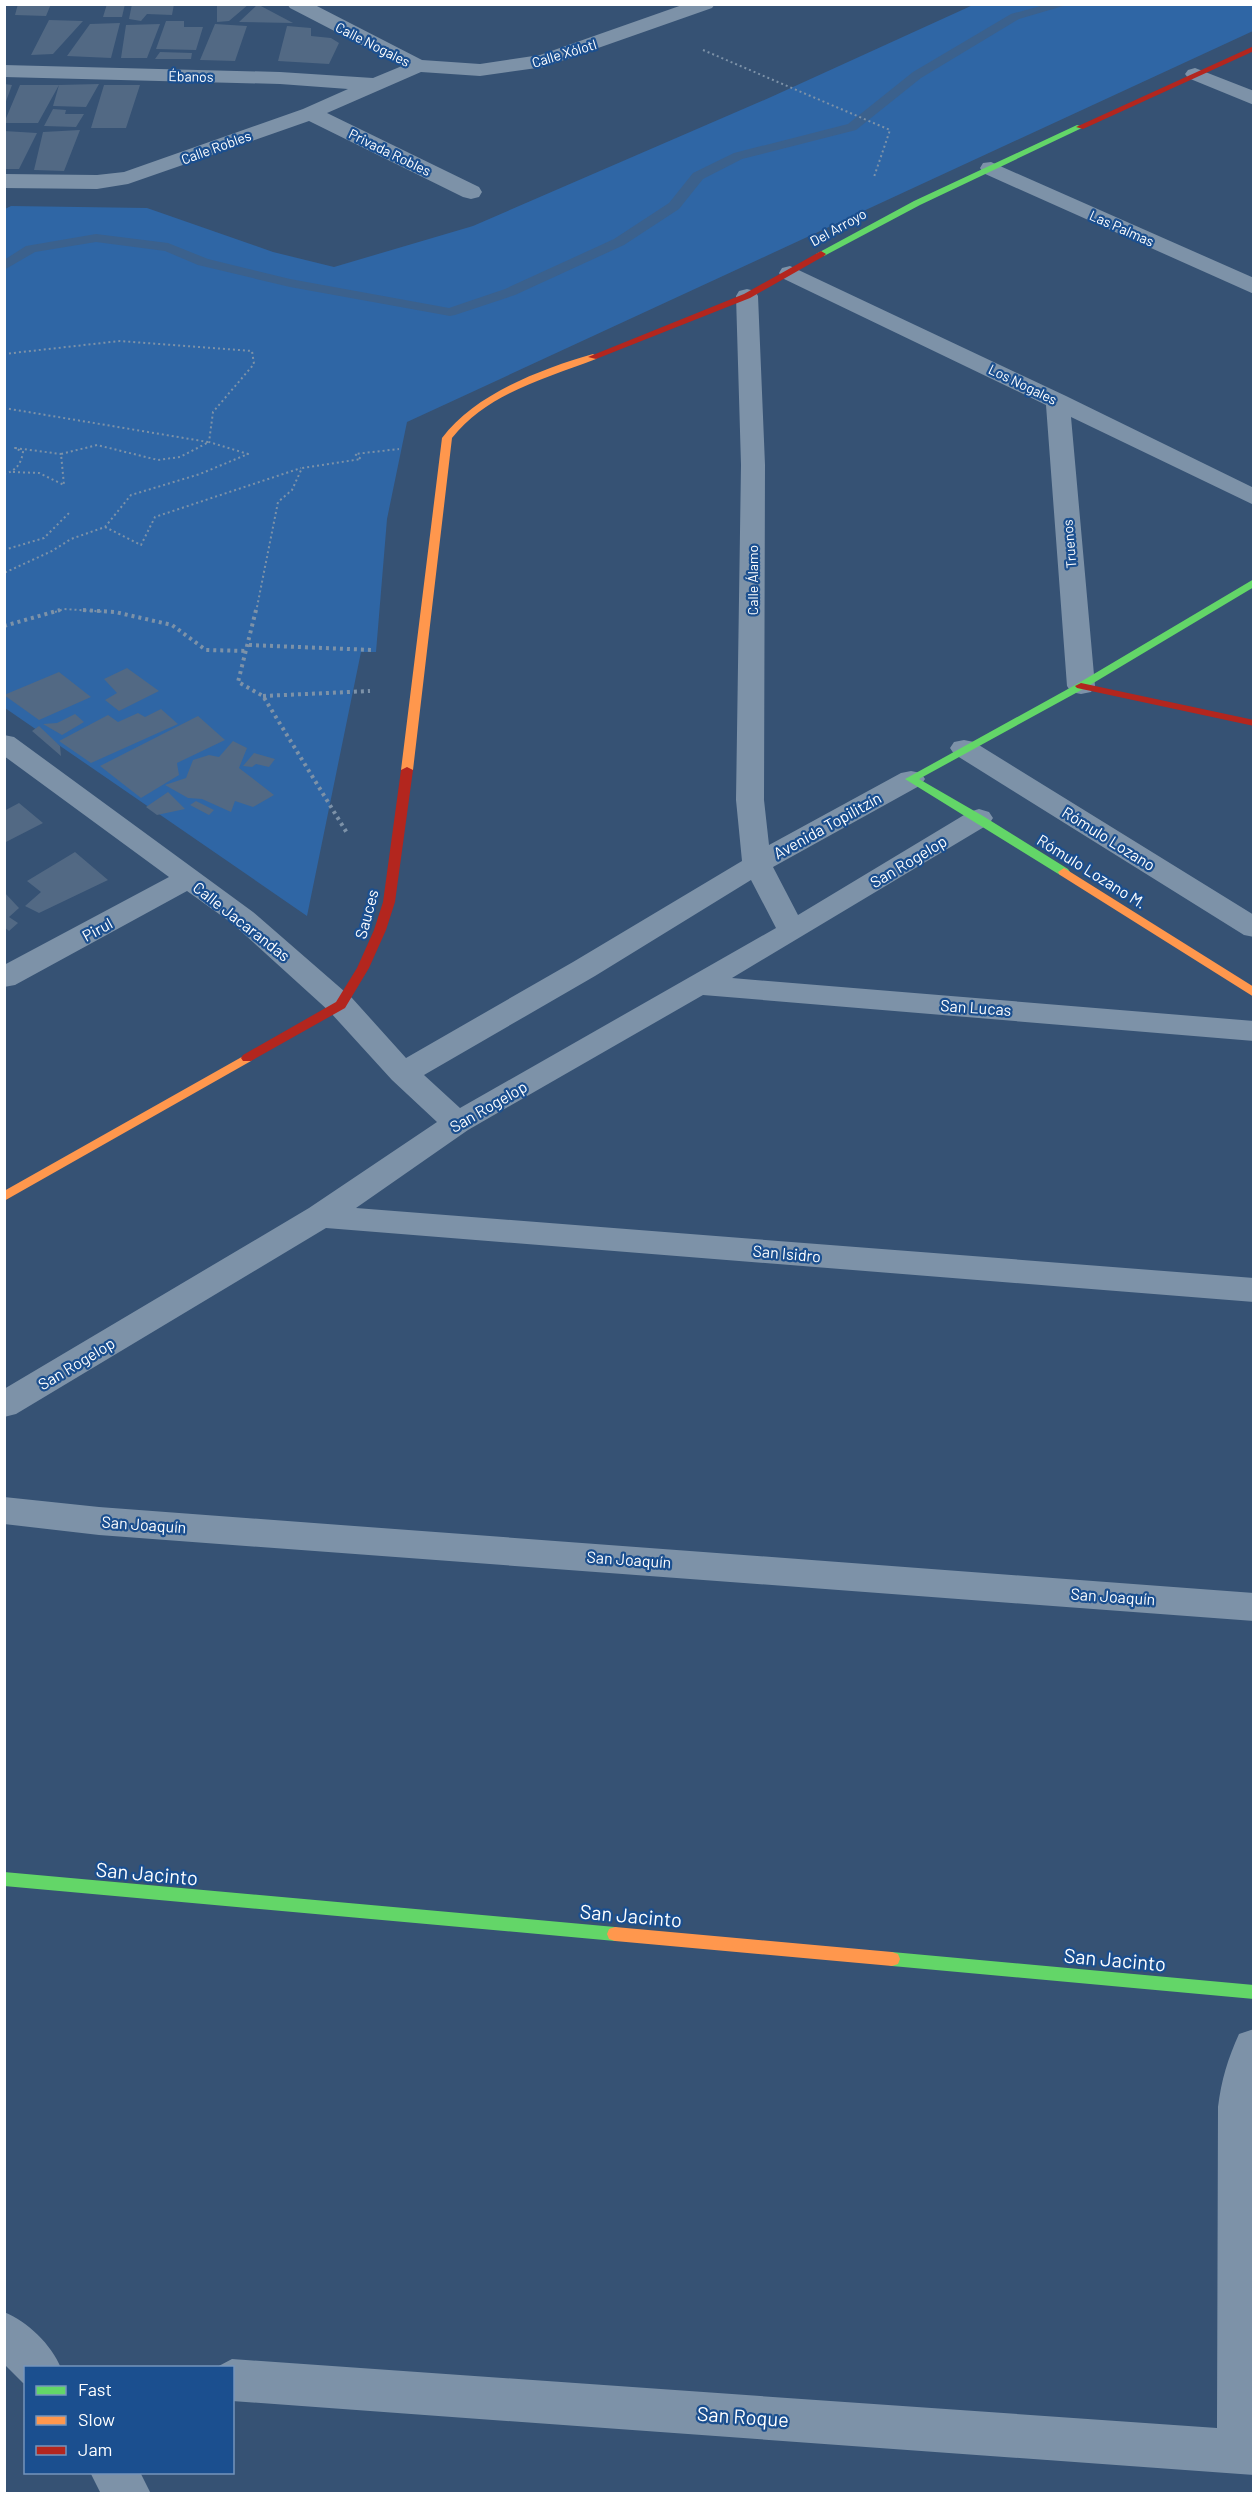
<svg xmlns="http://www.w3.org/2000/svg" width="1258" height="2498" viewBox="0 0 1258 2498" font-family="Barlow,sans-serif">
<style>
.green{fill:#2f66a5}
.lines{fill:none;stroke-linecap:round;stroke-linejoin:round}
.stream{fill:#3b618d;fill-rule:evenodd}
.building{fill:#526984}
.path-far1{stroke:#7d92a8;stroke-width:2;stroke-dasharray:2 3;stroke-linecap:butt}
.path{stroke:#7d92a8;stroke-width:4;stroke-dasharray:3 4;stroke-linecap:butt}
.street{fill:#7d92a8;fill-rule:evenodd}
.fast{fill:#63d668;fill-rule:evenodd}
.slow{fill:#ff974d;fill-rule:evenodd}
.jam{fill:#b3261e;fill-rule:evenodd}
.labels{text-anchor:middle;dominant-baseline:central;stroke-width:4.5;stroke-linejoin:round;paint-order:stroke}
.far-street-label{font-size:14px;fill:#fff;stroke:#1b4f8f}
.street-label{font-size:16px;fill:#fff;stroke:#1b4f8f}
.near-street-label{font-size:20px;fill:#fff;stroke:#1b4f8f}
</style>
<rect width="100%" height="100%" fill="#365274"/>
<!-- green -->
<path class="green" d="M973 5H1253V31L407 422 387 519 376 652H361L307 916 5 708V209L11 206 147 208 273 252 334 267 473 226 771 97Z"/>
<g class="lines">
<!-- stream -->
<path class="stream" d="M1048 4H1070L1019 19 921 78 856 130 742 159 703 179 679 209 624 245 515 295 455 315 450 316 290 287 198 265 165 251 96 242 35 252 4 270V260L26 246 96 234 168 243 208 259 290 279 449 308 505 289 614 239 669 203 693 173 734 153 848 124 913 72 1011 14Z"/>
</g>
<!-- building -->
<path class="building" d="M18 4H51L46 16 15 15Z
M107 4H125L122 17H103Z
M132 4H174L172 15 147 14 141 21 129 19Z
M217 4H249L229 21 217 22Z
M257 5H259L293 23 239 22Z
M49 20 83 21 53 54 31 55Z
M166 21H184V27H203L196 50 156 49Z
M120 23 111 58 67 56 90 24Z
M160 24 147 58H121L126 25Z
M215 24 247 26 235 61 200 60Z
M287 26 311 28V36L331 38 339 43 329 64 278 61Z
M160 52 192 53 191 59H155Z
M4 84 12 85 5 104H4Z
M99 84 86 107 53 106 59 85Z
M20 85H59L38 123H4Z
M104 85H140L126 128H91Z
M53 109 66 110 65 114H84L76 127 44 126Z
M80 130 64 171 34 170 43 132Z
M4 131 37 133 19 169H4Z
M127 668 159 691 119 711 105 700 117 693 104 679Z
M59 672 91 697 39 720 4 695Z
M161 709 178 724 91 763 59 741 108 715 118 722 138 713 145 717Z
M75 714 84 722 62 735 43 724 57 723Z
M198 716 225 740 177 763 179 775 141 798 100 766Z
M39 726 60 746 61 756 32 731Z
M233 741 247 748 239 768 274 795 253 807 235 801 231 812 202 799 188 798 165 785 186 778 193 760 209 755 219 757Z
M254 753 275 759 269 767 256 764 252 767 243 766Z
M168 792 185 809 157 815 146 807Z
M196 801 214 810 209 815 190 805Z
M19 803 43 823 4 843V811Z
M75 852 108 880 39 913 25 906 41 892 27 881Z
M4 892 19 908 9 917 18 923 9 931 4 927Z"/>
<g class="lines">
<!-- path-far1 -->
<path class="path-far1" d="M703 50 890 130 874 177
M4 354 120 341 252 351 254 364 213 412 209 442 248 454 200 474 131 495 105 527 71 539 52 551 4 573
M4 408 208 442
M13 472 39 473 64 485 61 454 97 445 158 460 180 457 209 442
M4 474C16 471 21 464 23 452L15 448 61 454
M105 527 141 545 155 517 301 468
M4 550 44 538 70 512
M55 612 64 609 108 612
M256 612 278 502 292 490 302 468 361 459 355 454 399 449"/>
<!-- path -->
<path class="path" d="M83 610 115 612 172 625 206 650 247 651
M256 610 238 682 263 696 347 833
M4 626 60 610
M249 645 373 650
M263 696 370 691"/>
<!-- street -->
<path class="street" d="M287 4H313L422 60 480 64 540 55 685 4H715L712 8 544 67 480 76 421 72 327 113 479 187 482 192 479 197 471 199 463 197 309 121 128 184 97 189 4 188V174L97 175 124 172 303 109 348 89 280 84 4 77V65L280 72 373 78 402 66 290 8Z
M1195 68 1254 91V105L1188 78 1185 74 1188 70Z
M991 162 1254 278V294L983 173 980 168 983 163Z
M790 266 1066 396 1254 488V505L1071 417 1095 686 1091 692 1081 694 1071 692 1067 686 1046 405 782 278 779 273 782 268Z
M747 289 755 291 758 296 765 465 764 800 769 845 901 773 911 771 921 773 925 779 921 785 773 867 798 915 969 812 979 809 989 812 993 818 989 824 732 978 1254 1021V1041L703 995 468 1130 356 1208 1254 1278V1302L326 1228 16 1414 4 1417V1389L309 1208 437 1122 392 1080 330 1012 233 924 187 891 15 985 4 987V965L169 877 4 756V735L14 737 253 912 352 998 406 1058 573 962 742 861 736 800 741 465 736 296 739 291ZM751 880 776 928 460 1108 424 1075 595 976Z
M964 740 974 742 1254 915V937L1244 935 954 754 950 748 954 742Z
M4 1497 99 1507 1254 1593V1621L99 1535 4 1524Z
M1254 2029V2475L232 2401V2368H215L232 2359 1217 2428 1218 2107C1221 2081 1228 2058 1239 2034Z
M4 2312C28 2322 51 2344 61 2368H26V2384L23 2383 4 2364Z
M90 2472H140L151 2494H101Z"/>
<!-- fast -->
<path class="fast" d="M1077 125 1084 127 920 205 824 256 816 254 914 201Z
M1254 579V587L1085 688 919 779 983 816 1068 869 1070 872 1068 875H1060L905 779 1077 684Z
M4 1872 615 1927 621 1929 623 1934 621 1939 615 1941 4 1886Z
M892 1952 1254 1985V1999L892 1966 886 1964 884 1959 886 1954Z"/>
<!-- slow -->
<path class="slow" d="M593 354 598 357 596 359C544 379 488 393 452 438L413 770 407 773 403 772 401 770 442 438C475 394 541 369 593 354Z
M1064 868 1254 987V997L1060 875 1058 872Z
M247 1054 251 1055 253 1058 251 1061 4 1201V1191Z
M615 1927 892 1952 898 1954 900 1959 898 1964 892 1966 615 1941 609 1939 607 1934 609 1929Z"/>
<!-- jam -->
<path class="jam" d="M1254 46V51L1083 129 1076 127Z
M821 251 826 254 824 256 750 298 596 359 588 357 744 294Z
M1081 683 1254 720V726L1077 688 1075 686Z
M407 767 413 770 395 902 386 930 369 968 345 1008 251 1061H243L241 1058 243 1055 336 1002 357 968 374 930 383 902 401 770Z"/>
</g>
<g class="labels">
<!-- far-street labels -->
<g class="far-street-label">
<text transform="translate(373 44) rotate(27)">Calle Nogales</text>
<text transform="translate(564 53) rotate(-17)">Calle Xólotl</text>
<text transform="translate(191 76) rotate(1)">Ébanos</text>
<text transform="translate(216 147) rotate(-20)">Calle Robles</text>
<text transform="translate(390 152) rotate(26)">Privada Robles</text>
<text transform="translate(838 227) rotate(-29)">Del Arroyo</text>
<text transform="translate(1122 228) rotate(24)">Las Palmas</text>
<text transform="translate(1023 384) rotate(26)">Los Nogales</text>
<text transform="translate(1069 544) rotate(-95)">Truenos</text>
<text transform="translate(752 580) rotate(-90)">Calle Álamo</text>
</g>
<!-- street labels -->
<g class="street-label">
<text transform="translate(827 825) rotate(-29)">Avenida Topilitzín</text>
<text transform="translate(1109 838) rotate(32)">Rómulo Lozano</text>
<text transform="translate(908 861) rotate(-31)">San Rogelop</text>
<text transform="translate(1092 871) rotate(32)">Rómulo Lozano M.</text>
<text transform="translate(366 914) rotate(-75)">Sauces</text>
<text transform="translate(242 921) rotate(38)">Calle Jacarandas</text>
<text transform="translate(97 929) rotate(-29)">Pirul</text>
<text transform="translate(976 1007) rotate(4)">San Lucas</text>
<text transform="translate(488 1106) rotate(-30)">San Rogelop</text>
<text transform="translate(787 1253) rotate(5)">San Isidro</text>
<text transform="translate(76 1363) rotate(-31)">San Rogelop</text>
<text transform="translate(144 1524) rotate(4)">San Joaquín</text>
<text transform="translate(629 1559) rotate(4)">San Joaquín</text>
<text transform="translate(1113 1596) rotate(4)">San Joaquín</text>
</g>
<!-- near-street labels -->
<g class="near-street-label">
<text transform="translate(147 1873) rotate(5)">San Jacinto</text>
<text transform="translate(631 1915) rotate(5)">San Jacinto</text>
<text transform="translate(1115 1959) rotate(5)">San Jacinto</text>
<text transform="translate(743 2416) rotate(4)">San Roque</text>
</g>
</g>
<!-- border -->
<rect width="1258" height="2498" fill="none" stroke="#ffffff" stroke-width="12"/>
<!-- legend -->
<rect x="24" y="2366" width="210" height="108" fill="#1b4f8f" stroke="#7695bc" stroke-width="1.5"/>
<rect x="36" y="2386" width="30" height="9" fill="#63d668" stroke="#7695bc" stroke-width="1.5"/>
<text x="78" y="2396" font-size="18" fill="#ffffff">Fast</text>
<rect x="36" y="2416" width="30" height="9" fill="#ff974d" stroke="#7695bc" stroke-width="1.5"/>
<text x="78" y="2426" font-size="18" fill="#ffffff">Slow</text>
<rect x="36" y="2446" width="30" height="9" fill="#b3261e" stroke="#7695bc" stroke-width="1.5"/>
<text x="78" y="2456" font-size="18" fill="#ffffff">Jam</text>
</svg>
